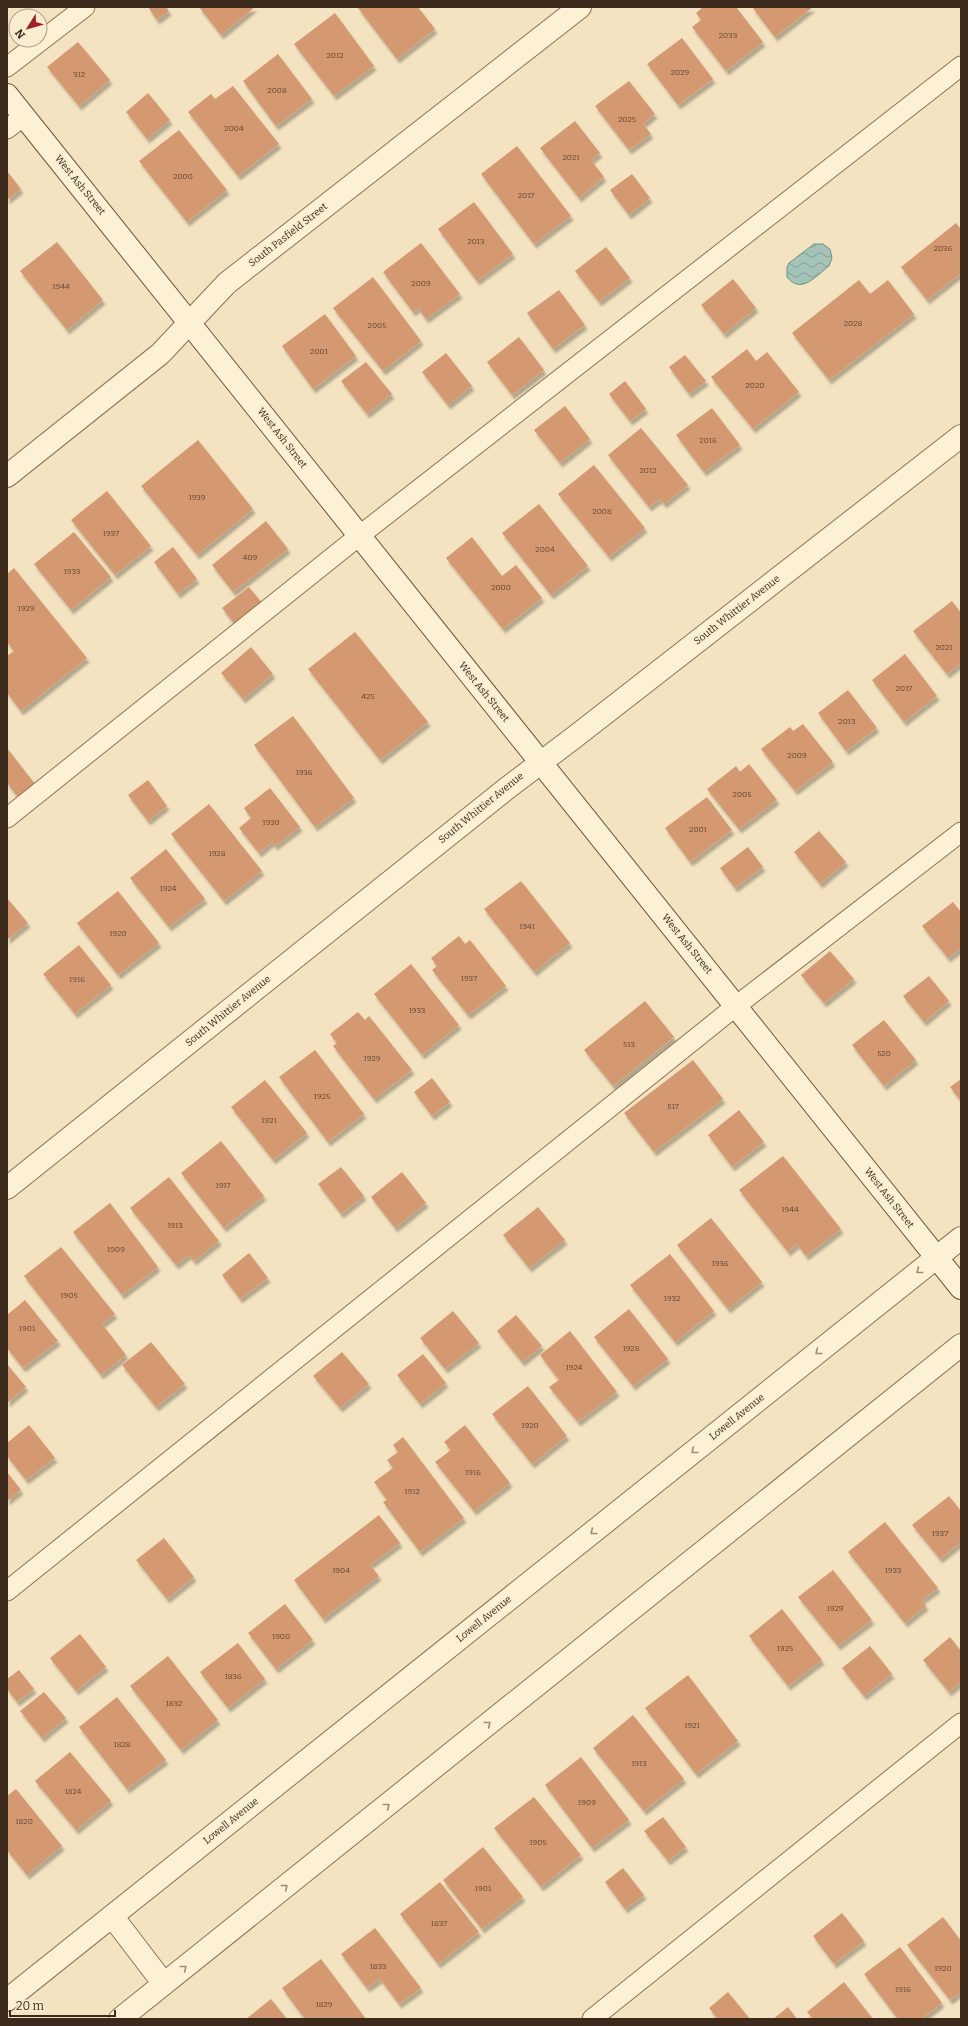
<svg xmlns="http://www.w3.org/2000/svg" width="968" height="2026" viewBox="0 0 968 2026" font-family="Bitter,serif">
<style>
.water{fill:url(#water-waves);stroke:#699488}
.building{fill:#d59972;filter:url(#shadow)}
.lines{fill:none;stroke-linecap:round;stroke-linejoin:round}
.lane-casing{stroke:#8e7356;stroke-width:21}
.street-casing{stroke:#8e7356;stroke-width:24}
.secondary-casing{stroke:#705339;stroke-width:24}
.lane{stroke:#fcf0d5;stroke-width:19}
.street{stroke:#fcf0d5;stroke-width:22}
.secondary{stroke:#fcf0d5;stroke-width:22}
.oneway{stroke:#9c8e78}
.labels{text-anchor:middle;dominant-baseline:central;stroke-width:3.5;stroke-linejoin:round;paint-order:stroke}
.number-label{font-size:8px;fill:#624632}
.street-label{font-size:10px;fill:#3c2b1c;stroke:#f9edd1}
</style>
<defs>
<pattern id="water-waves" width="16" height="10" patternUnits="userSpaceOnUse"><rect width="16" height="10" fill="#a4c4ba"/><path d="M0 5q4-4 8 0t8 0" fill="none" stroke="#879f96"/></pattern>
<filter id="shadow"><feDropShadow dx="2.5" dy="4.5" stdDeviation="1" flood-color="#0004"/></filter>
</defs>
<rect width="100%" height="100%" fill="#f3e3c0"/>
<!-- water -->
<path class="water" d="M814 244H823L830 249 832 258 829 266C816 276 801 295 787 277V267L789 263Z"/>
<!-- building -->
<path class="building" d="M148 7H166L169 11 157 20Z
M199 7H255L221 35Z
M359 7H418L435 29 397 59 358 8Z
M703 7H736L763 42 726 71 692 27 701 20 696 13Z
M752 7H813L775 37Z
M335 13 374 66 334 96 294 44Z
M682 38 713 79 678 105 647 64Z
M78 42 110 80 79 106 47 67Z
M278 54 312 99 276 126 243 81Z
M629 81 655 114 643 124 651 134 629 150 595 106Z
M233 86 279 144 238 176 188 112 211 94 215 99Z
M148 93 170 120 147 139 126 112Z
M575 121 600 153 591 160 604 177 579 198 540 148Z
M179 130 227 190 187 222 139 161Z
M517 146 571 216 534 244 481 174Z
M7 171 21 189 7 200Z
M632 174 650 198 629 215 610 190Z
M474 202 513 254 477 281 438 229Z
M956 223 961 229V273L927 300 901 267Z
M57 242 103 300 67 330 20 271Z
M421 243 460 294 426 319 418 308 413 312 383 272Z
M606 247 630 278 599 302 575 271Z
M373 277 421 341 383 371 333 308Z
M733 279 756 308 724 334 701 305Z
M859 280 870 294 888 280 914 314 829 380 792 333Z
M559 290 585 325 553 349 527 313Z
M325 314 356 356 313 389 282 346Z
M519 337 544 370 512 395 487 362Z
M747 349 756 361 767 352 799 392 753 429 711 377Z
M446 353 472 386 448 405 422 372Z
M685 355 706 381 689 394 669 367Z
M366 362 392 394 367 414 341 381Z
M625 381 646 409 630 421 609 394Z
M565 406 590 439 560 463 534 430Z
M712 408 740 445 704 472 676 435Z
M641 428 688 485 664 504 660 499 649 507 608 455Z
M198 440 253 509 197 555 141 486Z
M594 465 645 528 609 557 558 494Z
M107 491 151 546 115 575 71 520Z
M539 504 588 566 551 595 502 533Z
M266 521 288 549 233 592 212 565Z
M74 532 111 577 71 610 34 564Z
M472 537 502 576 516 565 542 598 503 629 446 558Z
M173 547 197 579 178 594 154 562Z
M14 568 87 658 21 711 7 693V656L14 651 7 642V574Z
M249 587 263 604 236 626 222 608Z
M952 601 961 613V663L947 674 913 631Z
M355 632 428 722 380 760 308 669Z
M251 647 273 674 243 699 221 673Z
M905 654 937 696 904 722 872 680Z
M848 690 877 728 846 751 818 713Z
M293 716 354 798 315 827 254 745Z
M803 724 833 762 795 791 761 749 790 727 793 731Z
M7 748 35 784 18 797 7 783Z
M749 764 777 800 739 829 707 789 736 766 740 772Z
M148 780 167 806 148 821 128 795Z
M270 788 300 827 275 846 272 842 259 853 239 828 251 818 244 808Z
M707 797 732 830 690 862 665 828Z
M209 804 262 871 224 901 171 834Z
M819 831 846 862 820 884 794 852Z
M748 847 763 867 735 888 720 868Z
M166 849 205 899 169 927 130 878Z
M521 881 570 943 534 972 484 909Z
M118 891 159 943 118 975 77 923Z
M7 898 28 923 7 940Z
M953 902 961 912V948L948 958 922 926Z
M459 936 465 944 470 940 506 986 468 1015 432 970 437 966 431 958Z
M79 945 111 985 75 1014 43 974Z
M830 951 854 979 824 1003 801 975Z
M411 964 459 1025 422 1055 374 994Z
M929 976 949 1001 924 1022 903 996Z
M645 1001 674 1037 613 1086 584 1050Z
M358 1012 365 1020 369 1016 412 1070 374 1099 333 1046 337 1043 330 1034Z
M884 1020 916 1060 884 1086 852 1045Z
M315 1050 364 1114 328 1142 279 1077Z
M693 1060 723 1099 654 1152 624 1113Z
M432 1078 450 1102 432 1116 414 1092Z
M961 1079V1101L950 1087Z
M265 1080 307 1133 273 1160 231 1107Z
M739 1110 764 1142 732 1167 708 1135Z
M221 1141 264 1196 224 1228 181 1173Z
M783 1156 841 1229 806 1256 797 1244 788 1252 739 1190Z
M341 1167 364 1196 341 1214 318 1184Z
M402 1172 426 1203 395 1228 371 1197Z
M169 1177 219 1241 194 1261 189 1255 176 1265 130 1208Z
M110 1203 158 1267 122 1295 73 1232Z
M538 1207 565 1240 529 1268 503 1235Z
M711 1218 762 1282 728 1309 677 1245Z
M61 1247 115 1314 102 1324 126 1355 101 1375 24 1276Z
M249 1253 268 1278 240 1299 222 1275Z
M670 1254 714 1311 675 1342 630 1285Z
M25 1300 58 1341 23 1368 7 1348V1315Z
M629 1309 668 1359 633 1386 594 1337Z
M453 1311 479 1343 445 1369 420 1338Z
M516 1315 542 1346 522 1362 497 1331Z
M570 1331 617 1392 578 1422 549 1387 559 1380 540 1355Z
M151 1342 185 1384 156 1407 122 1365Z
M342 1352 369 1384 340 1408 313 1376Z
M423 1354 446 1383 420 1404 397 1375Z
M7 1364 26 1387 7 1403Z
M528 1386 567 1436 532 1464 492 1414Z
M29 1425 55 1458 26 1480 7 1456V1443Z
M465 1425 510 1483 474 1511 435 1462 451 1450 444 1442Z
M403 1437 464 1518 420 1552 383 1502 387 1500 374 1482 393 1468 387 1460 398 1452 393 1445Z
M7 1472 21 1490 7 1501Z
M949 1496 961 1511V1542L940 1559 912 1525Z
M379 1515 400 1543 370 1565 379 1576 323 1619 294 1580Z
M885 1522 938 1588 922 1600 926 1606 905 1623 848 1552Z
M164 1538 194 1577 167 1599 136 1560Z
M833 1570 872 1620 838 1646 798 1597Z
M285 1604 313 1640 276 1669 248 1633Z
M782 1609 822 1660 788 1686 749 1636Z
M80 1634 106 1667 76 1691 50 1658Z
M950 1637 961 1651V1682L949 1692 923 1660Z
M238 1643 265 1679 228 1708 200 1672Z
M870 1646 892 1674 864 1696 842 1668Z
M168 1656 218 1720 181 1750 130 1686Z
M19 1670 34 1689 17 1702 7 1689V1679Z
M688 1675 738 1741 696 1774 645 1708Z
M44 1692 66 1718 42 1738 20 1711Z
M117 1697 166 1760 127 1789 79 1727Z
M633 1715 684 1779 644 1811 593 1748Z
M70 1752 111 1801 76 1830 35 1781Z
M581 1757 629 1820 592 1848 545 1785Z
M16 1789 62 1846 27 1875 7 1850V1796Z
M534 1797 581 1855 541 1887 494 1828Z
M663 1817 686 1847 668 1861 644 1831Z
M483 1847 523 1897 482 1929 443 1880Z
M623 1868 644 1895 625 1909 605 1882Z
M440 1882 479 1932 438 1964 400 1914Z
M842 1913 864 1941 834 1964 813 1936Z
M943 1917 961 1941V1992L950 2000 907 1945Z
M375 1928 421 1988 399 2004 380 1979 367 1988 341 1954Z
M900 1947 942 2003 921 2019H898L864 1974Z
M321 1959 366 2019H305L282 1988Z
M844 1982 873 2019H813L807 2012Z
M728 1992 750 2019H718L709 2008Z
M271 1999 287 2019H246Z
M788 2007 797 2019H773Z"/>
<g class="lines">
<!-- lane casing -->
<g class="lane-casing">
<path id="lane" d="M7 67 85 7
M7 129 24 116
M7 818 359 536 961 66
M7 1591 736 1006 961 832
M592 2019 961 1723"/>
</g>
<!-- street casing -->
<g class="street-casing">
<path id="street" d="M7 476 160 354 227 283 580 7
M7 1188 506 789 576 736 961 436
M112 1916 164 1984
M7 2000 961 1238
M120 2019 961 1345"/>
</g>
<!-- secondary casing -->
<g class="secondary-casing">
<path id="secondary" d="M7 95 961 1288"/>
</g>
<!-- lane -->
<use href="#lane" class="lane"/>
<!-- street -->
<use href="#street" class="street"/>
<!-- secondary -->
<use href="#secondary" class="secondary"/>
</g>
<!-- one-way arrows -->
<defs><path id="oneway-chevron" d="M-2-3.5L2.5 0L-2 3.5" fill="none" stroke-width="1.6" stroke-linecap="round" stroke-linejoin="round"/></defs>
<g class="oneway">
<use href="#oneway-chevron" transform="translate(919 1271) rotate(142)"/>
<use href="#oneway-chevron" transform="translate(818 1352) rotate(141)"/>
<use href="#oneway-chevron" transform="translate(694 1451) rotate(141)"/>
<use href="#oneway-chevron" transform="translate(593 1532) rotate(141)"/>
<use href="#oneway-chevron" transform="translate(488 1724) rotate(-39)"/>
<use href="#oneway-chevron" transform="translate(387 1806) rotate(-39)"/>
<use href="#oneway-chevron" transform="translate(285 1887) rotate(-39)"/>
<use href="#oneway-chevron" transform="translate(184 1968) rotate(-39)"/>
</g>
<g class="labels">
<!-- number labels -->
<g class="number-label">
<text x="728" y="35">2033</text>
<text x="335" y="55">2012</text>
<text x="680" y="72">2029</text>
<text x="79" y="74">312</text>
<text x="277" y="90">2008</text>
<text x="627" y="119">2025</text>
<text x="234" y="128">2004</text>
<text x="571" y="157">2021</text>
<text x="183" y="176">2000</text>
<text x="526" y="195">2017</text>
<text x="476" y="241">2013</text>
<text x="943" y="248">2036</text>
<text x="421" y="283">2009</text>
<text x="61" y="286">1944</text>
<text x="853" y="323">2028</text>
<text x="377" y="325">2005</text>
<text x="319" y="351">2001</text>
<text x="755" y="385">2020</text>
<text x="708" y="440">2016</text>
<text x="648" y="470">2012</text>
<text x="197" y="497">1939</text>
<text x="602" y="511">2008</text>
<text x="111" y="533">1937</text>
<text x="545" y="549">2004</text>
<text x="250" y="557">409</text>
<text x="72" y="571">1933</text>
<text x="501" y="587">2000</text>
<text x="26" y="608">1929</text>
<text x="944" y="647">2021</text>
<text x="904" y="688">2017</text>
<text x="368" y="696">425</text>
<text x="847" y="721">2013</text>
<text x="797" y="755">2009</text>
<text x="304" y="772">1936</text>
<text x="742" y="794">2005</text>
<text x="271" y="822">1930</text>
<text x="698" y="829">2001</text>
<text x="217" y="853">1928</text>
<text x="168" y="888">1924</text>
<text x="527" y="926">1941</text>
<text x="118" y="933">1920</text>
<text x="469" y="978">1937</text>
<text x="77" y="979">1916</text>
<text x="417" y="1010">1933</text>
<text x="629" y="1044">513</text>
<text x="884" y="1053">520</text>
<text x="372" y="1058">1929</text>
<text x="322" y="1096">1925</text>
<text x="673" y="1106">517</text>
<text x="269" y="1120">1921</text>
<text x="223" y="1185">1917</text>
<text x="790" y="1209">1944</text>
<text x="175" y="1225">1913</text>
<text x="116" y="1249">1909</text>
<text x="720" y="1263">1936</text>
<text x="69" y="1295">1905</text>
<text x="672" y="1298">1932</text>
<text x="27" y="1328">1901</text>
<text x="631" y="1348">1928</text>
<text x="574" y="1367">1924</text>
<text x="530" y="1425">1920</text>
<text x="473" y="1472">1916</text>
<text x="412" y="1491">1912</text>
<text x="940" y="1533">1937</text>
<text x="341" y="1570">1904</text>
<text x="893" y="1570">1933</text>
<text x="835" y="1608">1929</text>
<text x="281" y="1636">1900</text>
<text x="785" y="1648">1925</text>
<text x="233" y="1676">1836</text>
<text x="174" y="1703">1832</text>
<text x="692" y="1725">1921</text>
<text x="122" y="1744">1828</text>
<text x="639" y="1763">1913</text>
<text x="73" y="1791">1824</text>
<text x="587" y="1802">1909</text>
<text x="24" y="1821">1820</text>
<text x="538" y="1842">1905</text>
<text x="483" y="1888">1901</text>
<text x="439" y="1923">1837</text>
<text x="378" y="1966">1833</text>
<text x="943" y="1968">1920</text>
<text x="903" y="1989">1916</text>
<text x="324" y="2004">1829</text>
</g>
<!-- street labels -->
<g class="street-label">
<text transform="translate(80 185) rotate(51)">West Ash Street</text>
<text transform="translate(288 235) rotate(-38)">South Pasfield Street</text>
<text transform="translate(282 438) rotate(52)">West Ash Street</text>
<text transform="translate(737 610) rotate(-38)">South Whittier Avenue</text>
<text transform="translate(484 692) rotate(51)">West Ash Street</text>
<text transform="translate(481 808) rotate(-39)">South Whittier Avenue</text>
<text transform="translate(687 944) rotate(51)">West Ash Street</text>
<text transform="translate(228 1011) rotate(-39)">South Whittier Avenue</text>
<text transform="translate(889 1198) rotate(52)">West Ash Street</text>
<text transform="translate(737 1417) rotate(-39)">Lowell Avenue</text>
<text transform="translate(484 1619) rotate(-39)">Lowell Avenue</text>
<text transform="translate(231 1821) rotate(-39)">Lowell Avenue</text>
</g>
</g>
<!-- border -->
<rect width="968" height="2026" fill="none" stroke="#3c2b1c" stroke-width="16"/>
<!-- north arrow -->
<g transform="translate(28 28) rotate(233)"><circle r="19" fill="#f9edd1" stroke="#ad9f89"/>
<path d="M0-3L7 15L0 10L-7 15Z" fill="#a41f23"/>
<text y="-6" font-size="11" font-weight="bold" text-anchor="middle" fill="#3c2b1c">N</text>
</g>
<!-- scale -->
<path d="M10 2010v6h105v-6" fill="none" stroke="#3c2b1c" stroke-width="2"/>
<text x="16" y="2010" font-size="12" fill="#3c2b1c" stroke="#f9edd1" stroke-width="3" paint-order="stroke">20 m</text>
</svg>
